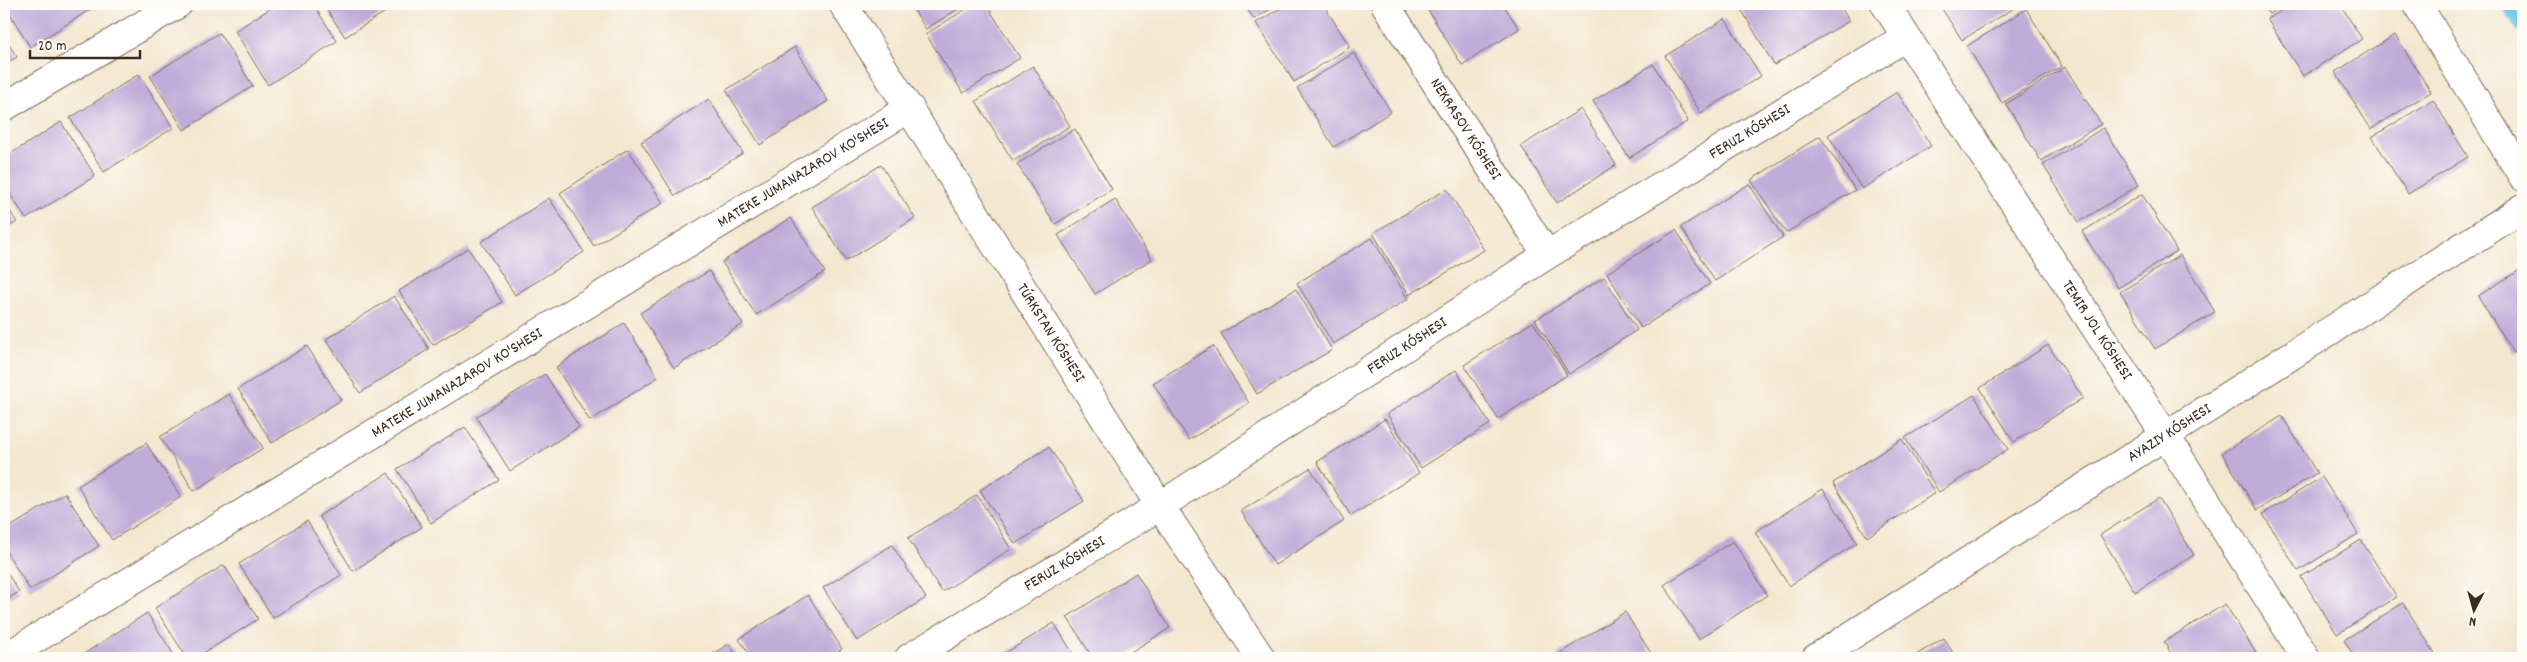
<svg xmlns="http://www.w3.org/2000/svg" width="2527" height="662" viewBox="0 0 2527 662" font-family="Dekko,sans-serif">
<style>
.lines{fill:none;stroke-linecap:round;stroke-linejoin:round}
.stream{stroke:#61c5df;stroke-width:11}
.building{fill:#c0acd8}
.minor-casing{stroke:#7c6c5c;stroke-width:30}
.minor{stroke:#fff;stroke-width:28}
.labels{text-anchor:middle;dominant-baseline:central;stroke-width:5;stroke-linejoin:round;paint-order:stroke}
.street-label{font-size:16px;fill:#3b2a1e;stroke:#fdfcf7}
</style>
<rect width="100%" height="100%" fill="#fdfcf7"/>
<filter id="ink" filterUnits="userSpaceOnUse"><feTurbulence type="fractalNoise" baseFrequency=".02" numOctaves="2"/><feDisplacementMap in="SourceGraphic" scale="10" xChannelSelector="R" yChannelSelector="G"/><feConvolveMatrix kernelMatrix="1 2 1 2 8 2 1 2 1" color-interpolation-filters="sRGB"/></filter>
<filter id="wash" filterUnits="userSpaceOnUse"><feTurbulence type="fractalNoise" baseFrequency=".0096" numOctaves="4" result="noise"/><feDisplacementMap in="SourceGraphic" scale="20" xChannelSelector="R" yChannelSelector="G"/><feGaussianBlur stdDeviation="1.12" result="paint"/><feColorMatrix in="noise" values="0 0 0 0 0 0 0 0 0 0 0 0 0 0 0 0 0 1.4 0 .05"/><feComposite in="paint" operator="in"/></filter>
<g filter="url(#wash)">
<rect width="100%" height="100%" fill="#f4e7d0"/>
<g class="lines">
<!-- stream -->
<path class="stream" d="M2507 4 2523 30"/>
</g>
<g id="blocks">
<!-- building -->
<path class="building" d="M4 4H99L30 47Z
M277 4H313L337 41 268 85 235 31Z
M323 4H398L345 37Z
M910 4H966L926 29Z
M974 4H986L1020 58 963 93 926 34Z
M1244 4H1279L1254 19Z
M1287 4H1323L1350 47 1294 82 1256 23Z
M1427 4H1503L1519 29 1462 65 1425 5Z
M1738 4H1839L1849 21 1774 65Z
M1939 4H2021L1962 40Z
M2262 4H2285L2269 14Z
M2293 4H2340L2362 39 2303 76 2267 19Z
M2026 9 2062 66 2002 103 1967 46Z
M1725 19 1761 76 1701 113 1665 56Z
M219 33 253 86 184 130 150 76Z
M2395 35 2431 92 2371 129 2335 72Z
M4 37 17 57 4 65Z
M795 47 828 101 760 145 726 90Z
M1354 53 1391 112 1334 147 1297 88Z
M1653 64 1688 121 1629 158 1593 101Z
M1033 66 1070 126 1013 161 976 101Z
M2065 67 2101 124 2041 161 2006 104Z
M139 74 173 128 104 172 70 118Z
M1897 92 1931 146 1862 189 1828 135Z
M709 99 743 153 675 196 641 142Z
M2433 100 2468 157 2408 194 2372 137Z
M1581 109 1616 165 1557 203 1521 146Z
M61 122 95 176 26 219 4 184V158Z
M2103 128 2139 185 2079 222 2043 165Z
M1075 129 1112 189 1055 224 1017 164Z
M1820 136 1855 190 1786 233 1751 180Z
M628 149 663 203 594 246 560 193Z
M881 165 915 218 846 261 812 207Z
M1749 184 1783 237 1715 281 1681 227Z
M1447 189 1484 250 1409 295 1373 233Z
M2142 194 2177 251 2118 288 2082 232Z
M549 198 584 252 515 295 481 242Z
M1115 199 1152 259 1095 294 1058 235Z
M4 202 17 222 4 230Z
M791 218 825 272 756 315 722 262Z
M1676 230 1710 284 1641 328 1607 273Z
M1372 238 1408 299 1333 344 1297 283Z
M468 248 502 302 433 345 399 291Z
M2180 255 2215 312 2155 349 2120 292Z
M2523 268V347L2513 353 2478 296Z
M709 271 743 324 674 368 640 313Z
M1604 277 1637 330 1569 374 1535 320Z
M1296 289 1332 350 1257 394 1221 333Z
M394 296 429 349 360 393 326 339Z
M1533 322 1567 375 1498 419 1464 365Z
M624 323 658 377 590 421 556 367Z
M2048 345 2083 398 2014 442 1980 388Z
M307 346 341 400 272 443 238 389Z
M1213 346 1249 403 1189 440 1153 383Z
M1456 370 1490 424 1421 468 1387 414Z
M545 374 579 427 510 471 476 417Z
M229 394 263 448 194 491 160 437Z
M1974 395 2008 449 1939 492 1905 438Z
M2282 416 2317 473 2257 510 2222 453Z
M1385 419 1419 473 1351 516 1317 462Z
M465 427 499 480 431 523 397 469Z
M1902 439 1935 493 1867 537 1833 483Z
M146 443 181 497 112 540 78 486Z
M1049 447 1084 501 1015 544 980 490Z
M1310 468 1344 521 1275 565 1241 511Z
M388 473 422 527 353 571 319 516Z
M2322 477 2358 534 2298 571 2263 514Z
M1823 489 1857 543 1789 586 1755 532Z
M65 493 99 546 30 590 4 548V531Z
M977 495 1011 549 942 592 908 538Z
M2159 498 2194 555 2135 592 2100 535Z
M307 521 341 575 273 618 239 564Z
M2361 540 2397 597 2337 634 2301 577Z
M1733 541 1767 595 1699 639 1664 585Z
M892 545 926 598 857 641 823 588Z
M224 565 258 619 196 658H187L155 608Z
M4 568 19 592 4 601Z
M1136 573 1170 628 1121 658H1093L1067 617Z
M808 595 842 649 827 658H752L739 639Z
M2403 603 2438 658H2355L2344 640Z
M2225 604 2259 658H2174L2164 642Z
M1625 612 1654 658H1559L1557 655Z
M147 613 176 658H80L79 657Z
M1054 623 1076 658H997Z
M1944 638 1956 658H1911Z
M729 644 738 658H706Z"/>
</g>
</g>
<g filter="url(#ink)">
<use href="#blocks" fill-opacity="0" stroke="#7c6c5c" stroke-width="1"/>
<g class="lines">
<!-- minor casing -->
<g class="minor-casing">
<g id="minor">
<path id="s1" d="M843 4 1160 506 1261 658"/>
<path id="s2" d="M1385 4 1547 255"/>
<path id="s3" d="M1885 4 2165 435 2306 658"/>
<path d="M2417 4 2523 177"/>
<path d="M4 107 178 4"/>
<path id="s4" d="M4 658 910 108"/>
<path id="s5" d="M909 658 1160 506 1547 255 1906 37"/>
<path id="s6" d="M1816 658 2523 208"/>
</g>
</g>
<!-- minor -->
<use href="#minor" class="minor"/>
</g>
</g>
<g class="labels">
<!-- street labels -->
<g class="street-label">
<text stroke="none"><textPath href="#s2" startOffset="149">NEKRASOV KÓSHESI</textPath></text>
<text stroke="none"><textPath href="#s5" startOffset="992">FERUZ KÓSHESI</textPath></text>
<text stroke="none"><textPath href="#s4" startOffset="935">MATEKE JUMANAZAROV KO'SHESI</textPath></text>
<text stroke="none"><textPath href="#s3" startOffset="389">TEMIR JOL KÓSHESI</textPath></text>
<text stroke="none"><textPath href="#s1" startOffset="389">TÚRKSTAN KÓSHESI</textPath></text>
<text stroke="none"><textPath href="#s5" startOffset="588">FERUZ KÓSHESI</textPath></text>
<text stroke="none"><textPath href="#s4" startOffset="530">MATEKE JUMANAZAROV KO'SHESI</textPath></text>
<text stroke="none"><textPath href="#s6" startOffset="419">AYAZIY KÓSHESI</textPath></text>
<text stroke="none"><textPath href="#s5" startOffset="182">FERUZ KÓSHESI</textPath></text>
</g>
</g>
<!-- margin -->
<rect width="2527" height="662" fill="none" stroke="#fdfcf7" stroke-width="20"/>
<!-- north arrow -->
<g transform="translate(2474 610) rotate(186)" stroke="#fdfcf7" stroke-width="4" paint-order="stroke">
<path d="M0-4L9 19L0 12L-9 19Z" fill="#3b2a1e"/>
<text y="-8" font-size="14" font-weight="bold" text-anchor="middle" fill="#3b2a1e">N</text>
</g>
<!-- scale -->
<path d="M30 50v8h110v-8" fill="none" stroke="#3b2a1e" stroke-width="2.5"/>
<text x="38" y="50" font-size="15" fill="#3b2a1e" stroke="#fdfcf7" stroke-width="4" paint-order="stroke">20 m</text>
</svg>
